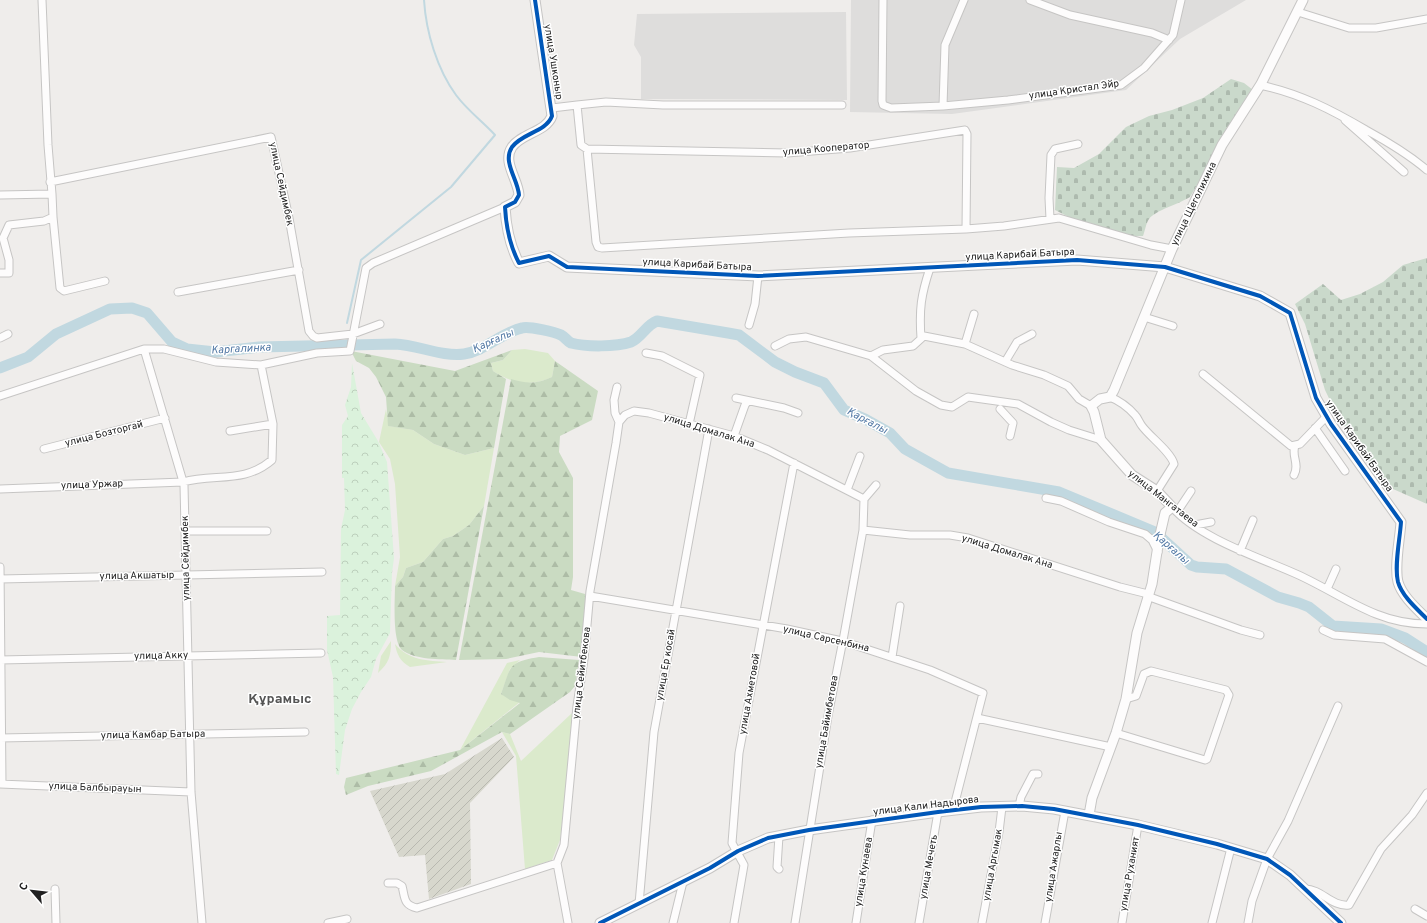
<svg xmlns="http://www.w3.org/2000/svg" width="1427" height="923" viewBox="0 0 1427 923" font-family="Overpass,sans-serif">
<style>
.residential{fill:#dedddc}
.construction{fill:url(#construction-furrows)}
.grass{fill:#dbeacc}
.forest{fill:url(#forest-firs)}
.cemetery{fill:url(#cemetery-stones)}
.park{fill:url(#park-crowns)}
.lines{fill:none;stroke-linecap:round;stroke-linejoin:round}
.stream{stroke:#c1d8e0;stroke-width:2}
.river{stroke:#c1d8e0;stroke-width:11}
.minor-casing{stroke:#c6c5c4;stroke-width:9}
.tertiary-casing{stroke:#c6c5c4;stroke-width:11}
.minor{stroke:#fdfcfc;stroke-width:7}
.tertiary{stroke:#fdfcfc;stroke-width:9}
.cycleway-casing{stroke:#fff;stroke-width:6}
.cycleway{stroke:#0057b8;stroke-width:4}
.labels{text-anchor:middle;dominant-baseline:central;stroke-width:3;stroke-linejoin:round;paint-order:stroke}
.street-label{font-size:10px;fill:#212121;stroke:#fff}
.water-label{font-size:11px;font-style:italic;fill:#5077a4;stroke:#fff}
.district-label{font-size:14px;font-weight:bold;fill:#545454;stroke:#fff}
</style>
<defs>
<pattern id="construction-furrows" width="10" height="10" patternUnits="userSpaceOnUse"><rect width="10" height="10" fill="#d7d7cd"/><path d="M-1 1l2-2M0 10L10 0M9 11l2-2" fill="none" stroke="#b8b8b0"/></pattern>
<pattern id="forest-firs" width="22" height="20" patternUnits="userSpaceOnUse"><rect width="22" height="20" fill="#cadbc2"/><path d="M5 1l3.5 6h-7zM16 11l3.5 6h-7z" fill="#adbca6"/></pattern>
<pattern id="cemetery-stones" width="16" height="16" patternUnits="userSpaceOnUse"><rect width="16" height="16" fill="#cad9cb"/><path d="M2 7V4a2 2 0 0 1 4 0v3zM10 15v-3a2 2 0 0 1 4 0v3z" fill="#adbaae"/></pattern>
<pattern id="park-crowns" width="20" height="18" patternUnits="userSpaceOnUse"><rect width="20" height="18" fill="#dbf2dc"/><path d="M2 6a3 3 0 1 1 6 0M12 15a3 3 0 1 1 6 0" fill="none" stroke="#bccfbc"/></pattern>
</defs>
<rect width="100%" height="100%" fill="#efedeb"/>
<!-- residential -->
<path class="residential" d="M851 0H1246L1180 39 1126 90 952 114 850 112Z
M846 12 847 100 641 99V57L634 45 637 14Z"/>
<!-- construction -->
<path class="construction" d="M502 738 514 757 470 803 471 884 429 899 425 855 399 857 370 791 445 774Z"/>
<!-- grass -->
<path class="grass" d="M525 349 548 353 555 361 552 377C530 387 513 384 493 371L491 363 503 360 512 350Z
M386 409 389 426 413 430 434 444 465 455 494 448 484 506 469 525 453 536 443 539 423 562 406 568 403 577 395 586 400 557 395 484 390 459 379 442Z
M391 641C391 656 389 663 378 673L381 656Z
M395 644C408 660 428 661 447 662L410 667C400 661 397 655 395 644Z
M520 660 510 669 501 694 520 702 460 750 507 663Z
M572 713 573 728 560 840 552 860 525 869 516 756 502 732 510 734 521 761Z"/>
<!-- forest -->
<path class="forest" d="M512 350 503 360 491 363 493 371 506 379 494 448 465 455 434 444 413 430 388 426 386 397 376 377 369 368 356 361 351 351 455 371Z
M555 361 598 391 592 420 560 436 559 452 573 478V577L571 590 585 594 587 603 582 657 539 652 506 659 459 660 511 379C527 384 536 384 552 377Z
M484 506 456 660C440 659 415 660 402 650 392 641 395 600 395 586L403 577 406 568 423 562 443 539 453 536 469 525Z
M539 657 579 660 575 686 570 692 510 734 502 732 431 771 368 786 346 795 344 787 346 778 460 750 520 703 510 700 501 694C511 667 507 662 539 657Z"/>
<!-- cemetery -->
<path class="cemetery" d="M1231 79 1244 83 1253 90 1190 197C1179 204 1156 210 1149 219 1146 223 1145 231 1143 236H1130L1073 219 1055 210 1057 167 1074 168 1099 154 1126 127 1149 116 1172 110 1203 98Z
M1427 258V504L1393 489 1374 468 1338 417 1325 390 1305 324 1295 304 1323 284 1341 300 1360 294 1383 282 1403 265Z"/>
<!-- park -->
<path class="park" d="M352 363 361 413 378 441 387 462 394 558 392 573 390 633 376 659 371 677 361 692 352 709 345 730 339 775 336 774 333 677 327 650V616L340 615 341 529 345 510 344 478H342V425L348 416 345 405 351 387Z"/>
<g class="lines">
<!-- stream -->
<path class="stream" d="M347 323 361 260 451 187 495 135C483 122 467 110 456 95 437 69 426 32 424 0"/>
<!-- river -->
<path class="river" d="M0 368 28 357 56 334 110 309 132 308 147 313 172 342 187 349 215 352 259 347 395 344C418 345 442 357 464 354 485 351 502 332 522 328 529 326 555 332 561 335 565 337 567 341 571 343 586 347 616 347 631 342 642 337 646 325 657 321L728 333 739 335 775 362 795 372 824 383 844 410 865 419 890 433 905 449 948 473 1059 492 1155 532 1191 565 1197 567 1226 569 1278 597 1299 603 1309 607 1333 626 1381 629 1405 638 1427 652"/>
<!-- minor casing -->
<g class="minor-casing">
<path id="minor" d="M42 0 48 145 52 194
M883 0 882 101 883 105 891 108 943 106 945 45 964 0
M1030 0 1070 15 1152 33 1169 40
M1298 12 1349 28H1376L1427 19
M1260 85C1299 93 1332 110 1366 130 1388 142 1408 154 1427 170
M577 105 606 102 663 105H842
M943 106 1008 100 1121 85 1144 68 1173 35 1181 0
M552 108 577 105 581 145 587 149 787 153 850 148 965 130 967 134 966 229
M1345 120 1404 172
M587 149 596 242 598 247 602 248 849 233 966 229 1004 226 1059 218 1151 245 1172 249
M50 182 271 137 289 218 309 331 313 336 317 338 353 334 380 324
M0 195 52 194 53 217 44 221 9 225 3 238 9 260V273H0
M53 217 60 288 64 291 68 290 105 281
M1050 219 1049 198 1051 155 1055 149 1078 144
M178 292 299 270
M1144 317 1173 326
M749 325 755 304 758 276
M0 338 8 334
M921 338C919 309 921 295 930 268
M965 344 974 314
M775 346 789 339 806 337 871 356 916 391 941 405 952 407 968 397 1018 404 1051 422 1069 430 1101 440
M144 349 184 485 191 792 202 923
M646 353 662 356 700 375 689 424
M871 356 883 350 913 346 924 336 965 344 1012 365 1044 375 1068 386 1079 399 1091 406
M1005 362 1017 342 1032 334
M261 365 317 353 350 351 366 268 373 263 505 207
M1203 374 1291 446 1300 444 1327 416
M0 396 144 349H164L216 362 261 365 273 424 272 460C244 484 215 473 183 482L0 489
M1110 397C1120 401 1128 407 1135 415 1138 418 1139 422 1142 426 1150 437 1171 452 1174 464L1157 491
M736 398 784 408 798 413
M1000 409 1013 423 1010 436
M619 422 625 415 634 411 649 413 734 436 768 450 864 499 863 530 844 635 828 716 795 923
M1315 428 1345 471
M230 431 273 424
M734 436 745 405 748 401
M44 449 165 418
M1294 475C1300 464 1291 456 1295 446
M847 490 860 456
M1046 498 1061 501 1109 522 1145 534 1152 540 1158 552
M864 499 876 485
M1172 507C1199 538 1258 557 1294 573 1322 585 1348 603 1376 614 1391 620 1411 624 1427 624
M1177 512 1191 491
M1195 525 1211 522
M863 530 910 535H950L968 538 1120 587 1148 594
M185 531H267
M1240 551 1253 520
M0 567 2 784
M0 579 322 572
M1327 589 1336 569
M590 596 787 629 842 641 930 670 983 693 953 810
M1147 596 1241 630 1260 635
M1323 630 1334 635 1385 639 1427 662
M892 657 900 606
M0 660 321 653
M977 718 1111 747
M1116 733 1205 760 1207 759 1229 695 1226 690 1151 671 1144 674 1136 696 1126 699
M0 738 305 732
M0 784 191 792
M1019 806 1021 797 1033 774H1038
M779 836 777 867 779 869
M388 883H397L402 886C405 897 403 905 417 908L557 863
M55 889 56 923
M1305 889C1322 889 1331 907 1349 905L1381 849 1412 815 1427 793
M639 904 654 732 709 429
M1415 909 1427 916
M328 923 347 919
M568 923 557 863 564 845 577 706 584 659 590 591 616 443 619 422 615 413 614 400 617 387
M673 923 683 882
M734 923 744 865 732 843 739 753 794 463
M856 923 872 820
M919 923 938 812
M982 923 999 832 1002 807
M1045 923 1065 811
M1122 923 1138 825
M1212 923 1231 848
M1248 923 1252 901 1267 859 1288 821 1338 706"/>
</g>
<!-- tertiary casing -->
<g class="tertiary-casing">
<path id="tertiary" d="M535 0 552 116C546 132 522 133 512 147 502 162 518 179 519 195L515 202 505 207C506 226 510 246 519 263L549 256 567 267 758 276 1077 260 1165 267 1260 296 1290 313 1316 398 1331 424 1401 522C1400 539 1394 566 1398 582 1402 596 1417 609 1427 619
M1089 815 1092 798 1116 733 1126 699 1137 633 1152 584 1159 539 1165 513 1172 507 1157 491 1132 475 1101 440 1094 412 1091 406 1100 399 1110 397 1114 390 1172 249 1222 145 1261 84 1303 0
M600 923 710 868 738 851 768 838 809 830 938 812 981 807 1022 806 1054 809 1138 825 1217 844 1267 859 1290 875 1341 923"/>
</g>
<!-- minor -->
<use href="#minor" class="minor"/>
<!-- tertiary -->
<use href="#tertiary" class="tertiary"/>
<!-- cycleway casing -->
<g class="cycleway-casing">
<path id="cycleway" d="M535 0 552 116C546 132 522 133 512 147 502 162 518 179 519 195L515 202 505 207C506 226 510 246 519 263L549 256 567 267 758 276 1077 260 1165 267 1260 296 1290 313 1316 398 1331 424 1401 522C1400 539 1394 566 1398 582 1402 596 1417 609 1427 619
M600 923 710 868 738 851 768 838 809 830 938 812 981 807 1022 806 1054 809 1138 825 1217 844 1267 859 1290 875 1341 923"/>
</g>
<!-- cycleway -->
<use href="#cycleway" class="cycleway"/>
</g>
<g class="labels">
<!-- street labels -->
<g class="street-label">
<text transform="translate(553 62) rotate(81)">улица Ушконыр</text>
<text transform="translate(1074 90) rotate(-8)">улица Кристал Эйр</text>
<text transform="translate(826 149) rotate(-5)">улица Кооператор</text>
<text transform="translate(281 184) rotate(78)">улица Сейдимбек</text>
<text transform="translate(1194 204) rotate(-64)">улица Щеголихина</text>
<text transform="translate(1020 255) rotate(-3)">улица Карибай Батыра</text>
<text transform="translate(697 265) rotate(3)">улица Карибай Батыра</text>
<text transform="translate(709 431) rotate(17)">улица Домалак Ана</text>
<text transform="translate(104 434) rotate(-14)">улица Бозторгай</text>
<text transform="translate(1359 446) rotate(55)">улица Карибай Батыра</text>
<text transform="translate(92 485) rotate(-2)">улица Уржар</text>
<text transform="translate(1163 499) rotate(38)">улица Мангатаева</text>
<text transform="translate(1007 552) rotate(17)">улица Домалак Ана</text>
<text transform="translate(186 558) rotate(-91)">улица Сейдимбек</text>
<text transform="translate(137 576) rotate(-1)">улица Акшатыр</text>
<text transform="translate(826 639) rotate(13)">улица Сарсенбина</text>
<text transform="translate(161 656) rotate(-1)">улица Акку</text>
<text transform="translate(666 665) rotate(-80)">улица Ер косай</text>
<text transform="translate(582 673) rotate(-83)">улица Сейитбекова</text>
<text transform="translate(750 694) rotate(-80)">улица Ахметовой</text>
<text transform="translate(827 722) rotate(-80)">улица Байимбетова</text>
<text transform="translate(153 735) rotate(-1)">улица Камбар Батыра</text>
<text transform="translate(95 788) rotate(2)">улица Балбырауын</text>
<text transform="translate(926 806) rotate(-7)">улица Кали Надырова</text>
<text transform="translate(993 865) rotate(-80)">улица Аргымак</text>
<text transform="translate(929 867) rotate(-80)">улица Мечеть</text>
<text transform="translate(1054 867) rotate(-81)">улица Ажарлы</text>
<text transform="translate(864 872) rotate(-81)">улица Кунаева</text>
<text transform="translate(1130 874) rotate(-80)">улица Руханият</text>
</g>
<!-- water labels -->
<g class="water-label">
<text transform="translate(493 341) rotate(-24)">Қарғалы</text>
<text transform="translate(241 349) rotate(-3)">Каргалинка</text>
<text transform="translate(867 421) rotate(28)">Қарғалы</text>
<text transform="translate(1171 548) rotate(41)">Қарғалы</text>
</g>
<!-- district labels -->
<g class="district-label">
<text x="280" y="699">Құрамыс</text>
</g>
</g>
<!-- north arrow -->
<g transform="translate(32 891) rotate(298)" stroke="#ffffff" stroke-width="3" paint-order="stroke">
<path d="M0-3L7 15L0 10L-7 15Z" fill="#212121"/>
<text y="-6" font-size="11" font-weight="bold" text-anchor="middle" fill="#212121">С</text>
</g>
</svg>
